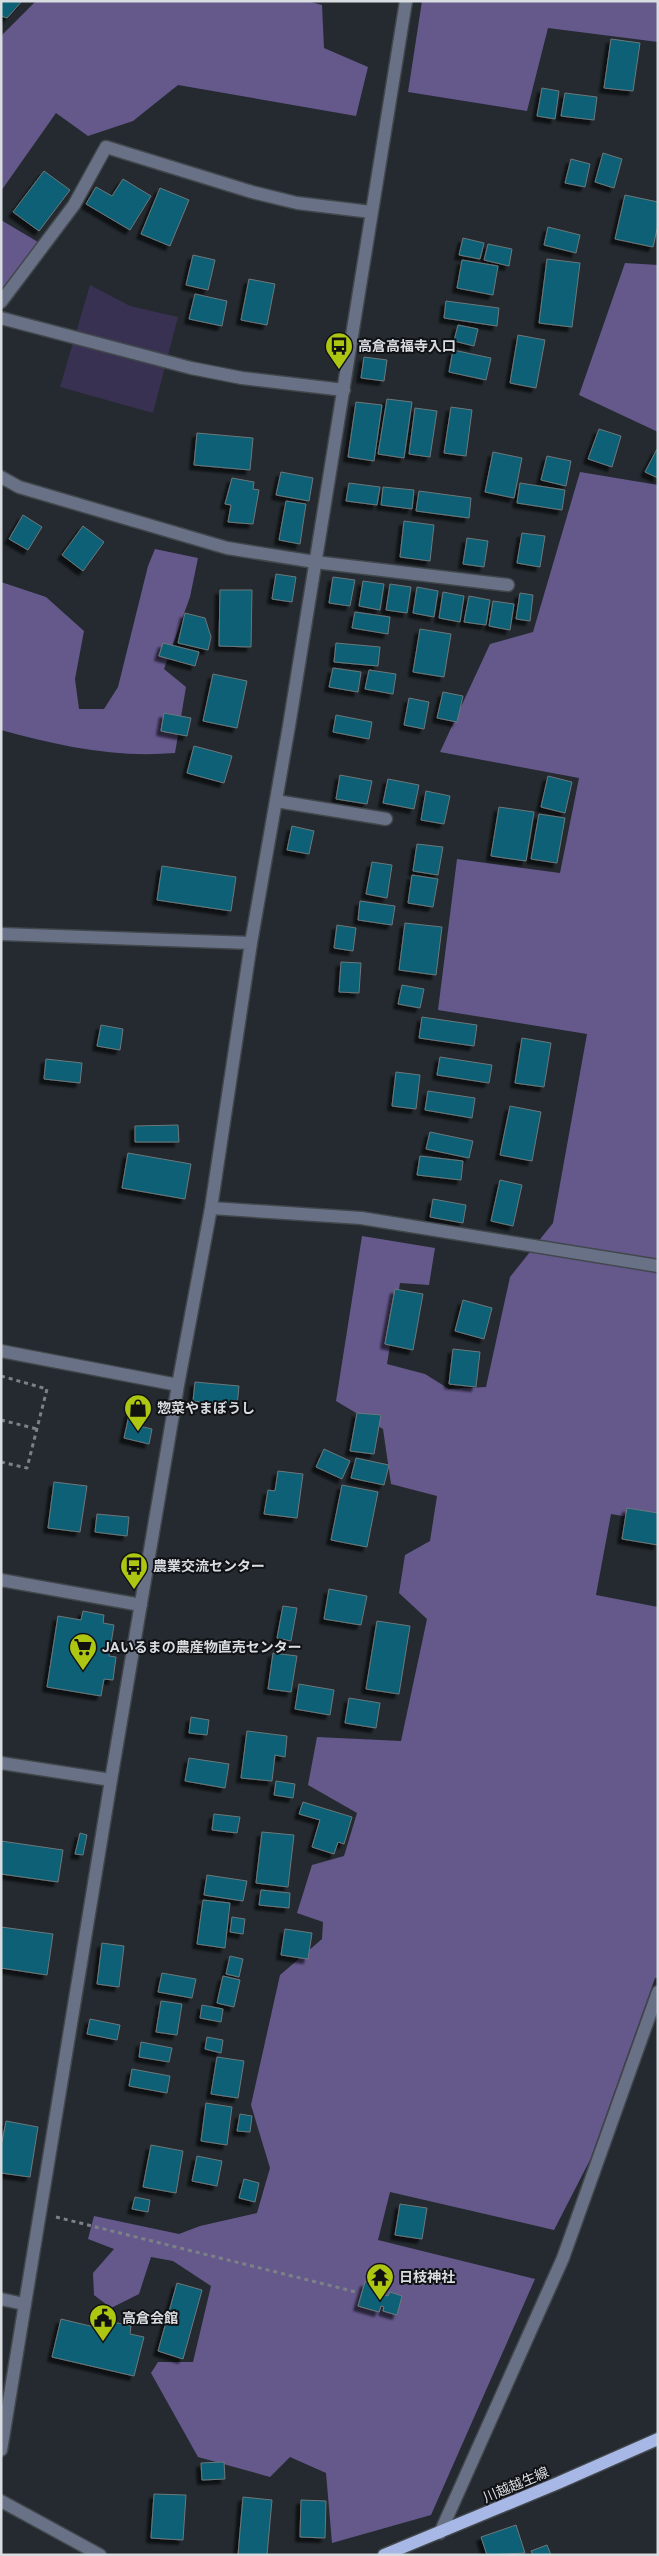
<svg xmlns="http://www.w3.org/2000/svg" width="659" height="2556" viewBox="0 0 659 2556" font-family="Figtree,'Noto Sans JP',sans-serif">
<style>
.green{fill:#393152}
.forest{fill:#65598c}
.building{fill:#076175;stroke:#6e787b;filter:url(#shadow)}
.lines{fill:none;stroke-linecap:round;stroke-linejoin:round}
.minor-casing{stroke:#41474b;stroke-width:15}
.major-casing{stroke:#41474b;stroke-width:15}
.path{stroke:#7c8186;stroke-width:3;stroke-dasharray:4 4;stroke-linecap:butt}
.minor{stroke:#697187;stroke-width:12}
.major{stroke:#a8b8e6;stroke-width:12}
.labels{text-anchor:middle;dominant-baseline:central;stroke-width:4;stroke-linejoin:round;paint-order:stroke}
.poi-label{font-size:14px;font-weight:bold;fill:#d9dde1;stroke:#101215;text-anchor:start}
.street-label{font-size:14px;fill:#d9dde1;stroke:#101215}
</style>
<defs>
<filter id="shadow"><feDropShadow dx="-4.5" dy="4.5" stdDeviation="1" flood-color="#0009"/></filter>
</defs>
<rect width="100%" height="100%" fill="#242a2f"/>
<!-- green -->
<path class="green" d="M90 285 130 306 178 317 153 413 60 387Z"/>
<!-- forest -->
<path class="forest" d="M36 1H307L322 5 324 48 368 67 356 116 178 85 133 121 88 136 56 113 1 191V36Z
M422 1H658V42L548 28 527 111 408 92Z
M1 220 43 245 1 302Z
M625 263 658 265V432L579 395Z
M580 472 658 485V1522L611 1514 596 1595 658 1607V1978H655L590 2160 554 2230 390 2192 378 2240 535 2279 431 2515 332 2543 326 2473 290 2457 270 2477 198 2457 151 2373 158 2362H193L211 2286 173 2261 151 2257 139 2294 111 2308 94 2295 93 2273 114 2249 88 2239 94 2216 179 2234 200 2226 257 2213 270 2168 251 2105 280 1975 322 1939 323 1922 297 1913 312 1865 344 1856 357 1813 308 1785 317 1737 401 1741 427 1619 399 1593 405 1555 430 1541 437 1496 391 1484 383 1429 336 1401 362 1236 435 1248 429 1285 400 1283 387 1364 425 1374 449 1389 486 1387 510 1277 553 1223 587 1034 438 1010 457 859 560 873 579 778 440 752 490 644 533 632Z
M155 549 198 558 190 597 164 669 186 687 175 753C114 758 60 746 1 730V582L46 597 84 631 75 679 79 709H104L118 687 148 566Z"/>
<!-- building -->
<path class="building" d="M1 1H22L7 18 1 16Z
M611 39 640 43 633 91 604 88Z
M542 88 559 91 555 119 537 116Z
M565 93 597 97 594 120 561 116Z
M603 153 622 159 614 188 595 182Z
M571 159 590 164 585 187 565 183Z
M44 171 70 190 39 231 13 212Z
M123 179 151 196 130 230 86 204 96 187 112 196Z
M160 188 189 200 170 246 141 234Z
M625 195 658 202V225L653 247 615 239Z
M548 227 580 235 576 253 544 245Z
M463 238 484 243 480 259 459 255Z
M488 244 512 249 509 266 484 260Z
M193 255 215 260 208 290 186 285Z
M547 259 580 263 572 327 539 323Z
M462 260 498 266 493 295 457 288Z
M249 279 275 284 267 325 241 320Z
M195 294 227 301 222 326 189 319Z
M446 301 499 308 497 326 444 318Z
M458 325 478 329 474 346 454 341Z
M518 335 545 340 536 388 510 383Z
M453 350 491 358 486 380 449 372Z
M364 357 387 360 384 381 361 378Z
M387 399 412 402 404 458 378 454Z
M356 402 382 405 374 461 348 457Z
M451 407 472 410 466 456 444 453Z
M415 408 437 411 430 457 409 454Z
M599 429 621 436 612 467 588 459Z
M197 433 253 438 250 470 194 465Z
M657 449H658V478L645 472Z
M493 452 522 458 514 498 485 492Z
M547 456 571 461 566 486 541 480Z
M281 472 313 478 309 501 276 495Z
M232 478 254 482 253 489 259 490 253 524 228 522 231 505 225 504Z
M349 483 380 487 377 505 346 501Z
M520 483 565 490 562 510 517 503Z
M383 487 414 490 412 509 381 505Z
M419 491 471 498 469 518 416 511Z
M286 501 306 504 300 544 279 540Z
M23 515 42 527 28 550 9 539Z
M404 521 434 525 430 561 400 557Z
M83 526 104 542 83 571 62 555Z
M522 533 545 536 540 567 517 563Z
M467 538 488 541 484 567 463 564Z
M276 574 296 577 292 602 272 599Z
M333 577 355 580 350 606 329 603Z
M363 581 384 584 380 610 359 606Z
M390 584 411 587 407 613 386 610Z
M417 587 438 591 434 617 413 613Z
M220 590H252L251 647 219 646Z
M443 592 464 596 460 622 439 618Z
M520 593 533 595 530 621 516 619Z
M469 596 490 600 486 625 464 622Z
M493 601 514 604 510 630 489 626Z
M355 612 390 617 388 634 352 628Z
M185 613 205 618 211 637 208 650 178 643Z
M420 629 451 634 444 677 413 672Z
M163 643 199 652 195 666 159 656Z
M336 643 380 647 378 666 334 662Z
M333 668 361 672 358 692 329 687Z
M369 670 396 674 393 694 365 689Z
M213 674 247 681 237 728 203 721Z
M443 692 463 696 457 722 437 718Z
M409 698 429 702 424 729 404 725Z
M164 713 191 718 187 736 161 731Z
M336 715 372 722 369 739 333 732Z
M194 746 232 756 224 783 187 773Z
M340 775 372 781 367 804 336 799Z
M548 776 572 782 565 813 541 807Z
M388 779 419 785 414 809 383 803Z
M426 791 450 796 444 824 421 820Z
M499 807 534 812 526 861 491 856Z
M539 814 565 818 557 863 531 859Z
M292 826 314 831 309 854 287 850Z
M417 844 443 847 438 875 413 871Z
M372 862 392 865 387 898 366 894Z
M162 866 236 877 231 911 157 900Z
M412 875 438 879 433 907 408 903Z
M360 901 395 906 392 925 358 920Z
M405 923 442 927 436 975 399 970Z
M337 925 356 928 353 951 334 948Z
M341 962 361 963 359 993 339 992Z
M402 985 424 989 420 1008 398 1004Z
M422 1017 477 1025 474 1046 419 1038Z
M101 1025 123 1029 120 1050 97 1046Z
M522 1038 551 1043 544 1087 515 1083Z
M440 1057 492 1065 489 1083 437 1075Z
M46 1059 82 1063 80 1083 44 1079Z
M396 1072 420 1075 416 1109 392 1106Z
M428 1091 475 1098 472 1118 425 1110Z
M510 1106 541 1112 532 1161 500 1155Z
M178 1125 179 1142H135V1126Z
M430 1132 473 1141 469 1158 426 1149Z
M128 1153 191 1164 185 1199 122 1188Z
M420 1156 463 1161 461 1180 417 1175Z
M500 1180 522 1185 513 1226 491 1221Z
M433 1199 466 1205 463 1223 430 1217Z
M395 1289 423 1294 413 1350 385 1344Z
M463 1300 492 1308 484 1339 455 1331Z
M453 1349 480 1352 476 1387 449 1384Z
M195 1382 239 1386 237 1406 193 1401Z
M130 1411 142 1413 139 1426 152 1429 149 1444 124 1438Z
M357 1413 381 1415 374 1454 350 1451Z
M324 1449 350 1461 342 1479 316 1467Z
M356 1458 389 1465 384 1485 351 1478Z
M278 1471 303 1474 297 1518 264 1514 268 1490 275 1491Z
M54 1482 87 1486 80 1532 48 1528Z
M342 1485 378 1492 367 1547 331 1540Z
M627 1508 658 1513V1545L622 1539Z
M97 1514 129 1517 127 1536 95 1532Z
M329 1589 367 1596 361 1625 324 1619Z
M283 1606 297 1608 291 1641 277 1638Z
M83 1611 104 1615 103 1623 114 1625 109 1656 116 1657 113 1680 104 1679 101 1696 47 1687 58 1616 81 1620Z
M377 1621 410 1626 399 1694 366 1689Z
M273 1653 297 1656 291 1692 268 1689Z
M299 1684 334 1690 330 1715 295 1709Z
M349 1698 380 1703 376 1728 345 1723Z
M191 1717 209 1720 207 1735 189 1733Z
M247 1731 287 1736 285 1757 275 1755 272 1781 241 1778Z
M189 1758 229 1764 225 1788 185 1781Z
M276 1781 295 1784 293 1798 274 1795Z
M303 1802 352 1817 344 1844 338 1842 334 1854 312 1847 320 1820 299 1814Z
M214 1814 240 1817 237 1833 212 1830Z
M262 1832 294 1835 288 1887 256 1883Z
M80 1833 87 1835 83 1855 75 1854Z
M1 1841 63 1850 58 1882 1 1874Z
M207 1875 247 1881 243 1901 204 1895Z
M261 1890 290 1893 289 1908 259 1905Z
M203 1900 230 1903 225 1948 197 1944Z
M232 1917 245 1919 243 1934 230 1932Z
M1 1927 53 1934 47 1975 1 1968Z
M285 1929 312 1933 308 1959 281 1955Z
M102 1943 124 1946 119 1987 97 1984Z
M230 1956 243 1959 239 1977 226 1974Z
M162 1973 196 1979 192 1998 158 1992Z
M223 1976 240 1980 234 2007 217 2003Z
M161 2001 182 2004 177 2035 156 2032Z
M202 2005 223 2009 221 2022 200 2018Z
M90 2019 120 2025 117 2040 87 2034Z
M207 2037 223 2040 221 2053 205 2049Z
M141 2042 172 2048 169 2062 139 2057Z
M217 2057 244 2061 238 2098 211 2094Z
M132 2069 170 2076 167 2093 129 2086Z
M206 2103 232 2107 227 2145 201 2141Z
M240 2114 252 2116 250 2132 237 2131Z
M6 2121 38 2127 30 2177 1 2173V2147Z
M151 2145 183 2151 176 2193 143 2187Z
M197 2156 222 2161 217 2186 192 2181Z
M244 2179 259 2183 255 2202 239 2198Z
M135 2197 150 2200 148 2212 132 2209Z
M400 2204 427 2208 422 2239 395 2235Z
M365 2282 386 2288 384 2295 388 2296 390 2292 402 2296 397 2315 383 2311 384 2307 381 2306 379 2312 358 2306Z
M177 2283 202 2290 183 2359 158 2351Z
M61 2319 111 2331 113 2322 131 2326 130 2334 144 2337 134 2376 52 2357Z
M224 2462 225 2479 202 2480 201 2463Z
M154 2494 186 2495 183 2540 151 2538Z
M243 2497 272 2500 267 2555H238Z
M301 2500 326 2501 325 2538 300 2537Z
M516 2525 525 2553 487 2555 481 2537Z
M547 2545 551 2555H533L531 2551Z"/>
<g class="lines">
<!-- minor casing -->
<g class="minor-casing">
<path id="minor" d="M1 302 74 205 106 147 252 192 297 203 371 212
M1 318 191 368 242 378 344 390
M1 477 19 487 227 548 315 562 508 585
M276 801 386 819
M1 934 251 943
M211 1208 361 1218 658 1266
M1 1351 178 1385
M1 1580 141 1605
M1 1763 111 1780
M1 2299 24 2304
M1 2450 111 1780 178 1385 211 1208 251 943 289 726 406 1
M1 2501 100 2555
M440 2533 563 2258 658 1992"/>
</g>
<!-- major casing -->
<g class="major-casing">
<path id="major" d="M384 2555 558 2483 658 2439"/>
</g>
<!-- path -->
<path class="path" d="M1 1376 47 1389 27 1468 1 1462
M1 1420 37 1429
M56 2217 356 2292"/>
<!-- minor -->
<use href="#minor" class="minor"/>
<!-- major -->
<use href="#major" class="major"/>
</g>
<!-- icons -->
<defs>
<g id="bus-pin" transform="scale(1.4375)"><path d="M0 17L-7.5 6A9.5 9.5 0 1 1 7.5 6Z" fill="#acc611" stroke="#101215"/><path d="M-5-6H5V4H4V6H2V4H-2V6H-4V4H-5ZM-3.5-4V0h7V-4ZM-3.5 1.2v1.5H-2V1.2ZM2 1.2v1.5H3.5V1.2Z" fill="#111"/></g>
<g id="shop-pin" transform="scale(1.4375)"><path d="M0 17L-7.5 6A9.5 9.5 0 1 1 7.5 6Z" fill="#acc611" stroke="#101215"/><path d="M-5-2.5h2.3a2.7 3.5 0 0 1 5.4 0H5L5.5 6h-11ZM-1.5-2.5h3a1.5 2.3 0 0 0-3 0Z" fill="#111"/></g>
<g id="supermarket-pin" transform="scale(1.4375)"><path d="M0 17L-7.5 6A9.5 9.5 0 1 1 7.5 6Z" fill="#acc611" stroke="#101215"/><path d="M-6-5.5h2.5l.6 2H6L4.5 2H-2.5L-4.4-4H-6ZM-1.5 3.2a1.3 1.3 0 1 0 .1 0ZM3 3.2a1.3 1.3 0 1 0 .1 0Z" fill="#111"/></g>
<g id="temple-pin" transform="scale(1.4375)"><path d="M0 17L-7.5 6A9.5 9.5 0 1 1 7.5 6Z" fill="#acc611" stroke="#101215"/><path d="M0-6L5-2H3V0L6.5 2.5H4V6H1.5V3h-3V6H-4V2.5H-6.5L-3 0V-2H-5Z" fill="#111"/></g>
<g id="civic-pin" transform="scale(1.4375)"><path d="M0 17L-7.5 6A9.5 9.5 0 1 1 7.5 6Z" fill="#acc611" stroke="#101215"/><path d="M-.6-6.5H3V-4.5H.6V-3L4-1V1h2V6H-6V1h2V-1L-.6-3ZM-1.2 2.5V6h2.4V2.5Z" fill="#111"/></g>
</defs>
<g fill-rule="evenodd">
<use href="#bus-pin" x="339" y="346"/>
<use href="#shop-pin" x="138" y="1408"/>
<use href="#bus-pin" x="134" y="1566"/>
<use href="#supermarket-pin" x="83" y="1647"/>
<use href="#temple-pin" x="380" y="2277"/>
<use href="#civic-pin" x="103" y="2318"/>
</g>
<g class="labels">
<!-- poi labels -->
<g class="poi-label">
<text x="358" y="346">高倉高福寺入口</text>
<text x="157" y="1408">惣菜やまぼうし</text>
<text x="153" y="1566">農業交流センター</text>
<text x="102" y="1647">JAいるまの農産物直売センター</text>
<text x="399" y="2277">日枝神社</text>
<text x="122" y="2318">高倉会館</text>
</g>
<!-- street labels -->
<g class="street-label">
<text transform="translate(516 2485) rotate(-23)">川越越生線</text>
</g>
</g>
<!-- border -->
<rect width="659" height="2556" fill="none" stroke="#d9dde1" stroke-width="5"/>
</svg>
